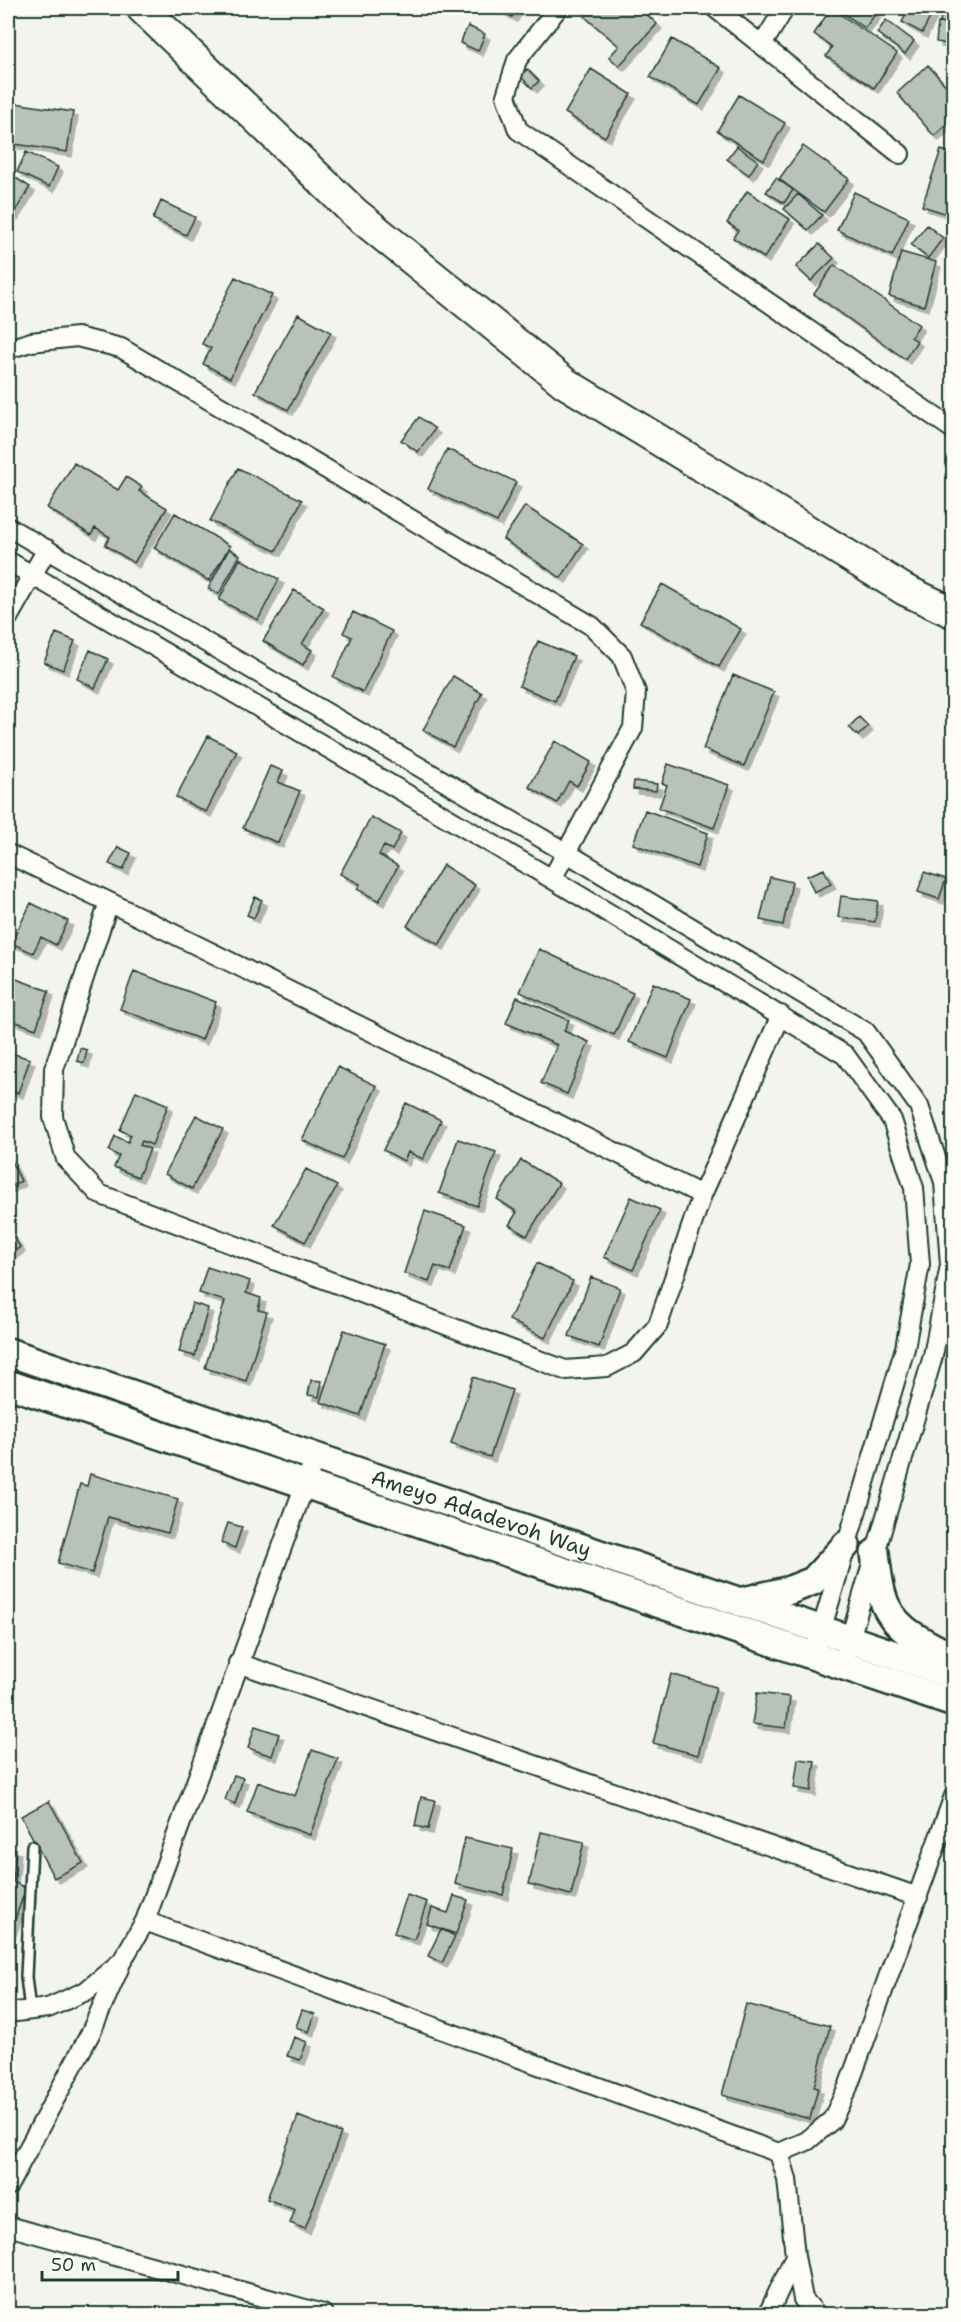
<svg xmlns="http://www.w3.org/2000/svg" width="961" height="2322" viewBox="0 0 961 2322" font-family="'Shantell Sans',sans-serif">
<style>
.building{fill:#b9c1bb;stroke:#1f3d34;stroke-width:1.5;filter:url(#shadow)}
.lines{fill:none;stroke-linecap:round;stroke-linejoin:round}
.lane-casing{stroke:#1f3d34;stroke-width:14}
.street-casing{stroke:#1f3d34;stroke-width:22}
.secondary-casing{stroke:#1f3d34;stroke-width:32}
.primary-casing{stroke:#1f3d34;stroke-width:34}
.lane{stroke:#fdfcf7;stroke-width:9}
.street{stroke:#fdfcf7;stroke-width:18}
.secondary{stroke:#fdfcf7;stroke-width:27}
.primary{stroke:#fdfcf7;stroke-width:30}
.labels{text-anchor:middle;dominant-baseline:central;stroke-width:4.5;stroke-linejoin:round;paint-order:stroke}
.street-label{font-size:21px;fill:#1f3d34;stroke:#fdfcf7}
</style>
<defs>
<filter id="shadow"><feDropShadow dx="5" dy="5" stdDeviation="0" flood-color="#0004"/></filter>
</defs>
<rect width="100%" height="100%" fill="#f4f4ef"/>
<filter id="ink" filterUnits="userSpaceOnUse"><feTurbulence type="fractalNoise" baseFrequency=".0167" numOctaves="2"/><feDisplacementMap in="SourceGraphic" scale="12" xChannelSelector="R" yChannelSelector="G"/><feConvolveMatrix kernelMatrix="1 2 1 2 8 2 1 2 1" color-interpolation-filters="sRGB"/></filter>
<g filter="url(#ink)">
<!-- building -->
<path class="building" d="M496 8H518L512 17Z
M593 8H640L657 24 619 66 609 57 619 46 585 17Z
M831 8 897 53 874 88 826 56 832 47 814 34Z
M836 8H868L876 13 865 28Z
M910 8H935L922 33 902 22Z
M942 8H954V24L940 22Z
M886 20 914 41 905 54 877 33Z
M938 23 954 25V45L936 42Z
M468 26 485 34 478 51 460 43Z
M672 39 721 68 699 105 650 77Z
M928 65 954 95V118L934 136 897 93Z
M527 69 539 81 532 88 520 76Z
M591 69 631 94 605 137 565 113Z
M739 95 785 123 764 160 717 131Z
M8 102 73 112 67 152 8 143Z
M737 146 758 161 749 175 727 159Z
M803 146 849 179 824 212 779 179Z
M941 150 954 154V216L922 206Z
M26 152 58 167 49 187 17 172Z
M8 173 30 187 13 215 8 211Z
M776 178 793 190 784 203 766 192Z
M747 191 790 219 764 258 733 238 738 230 727 223Z
M854 192 909 218 892 256 837 230Z
M798 194 822 215 808 230 784 209Z
M161 201 195 217 186 235 153 219Z
M927 225 943 238 928 258 911 245Z
M819 244 834 258 811 281 796 267Z
M901 252 936 262 924 306 889 296Z
M834 265 919 325 911 337 917 341 905 359 814 294Z
M954 266V308L951 307Z
M235 277 272 295 230 378 203 364 211 348 202 344Z
M298 314 331 332 288 410 255 392Z
M419 417 435 429 418 452 401 440Z
M447 449 516 482 497 522 428 489Z
M74 463 118 490 126 477 142 487 139 491 167 508 134 563 105 545 110 537 95 528 91 535 47 508Z
M238 468 302 500 276 551 210 521Z
M525 506 583 544 561 578 503 539Z
M175 513 230 546 209 581 154 548Z
M229 549 240 555 219 594 208 589Z
M240 559 279 579 258 620 219 600Z
M662 584 741 629 719 667 640 622Z
M294 590 324 608 302 644 312 650 303 665 263 641Z
M353 612 392 631 363 692 333 677 352 637 343 633Z
M56 633 75 641 63 670 44 662Z
M538 641 574 656 555 701 519 686Z
M90 650 108 659 95 688 77 679Z
M733 675 774 692 744 766 703 749Z
M453 676 482 693 453 747 423 730Z
M859 717 868 726 858 736 849 727Z
M208 736 237 751 206 812 176 797Z
M555 741 591 762 577 786 569 781 557 803 529 787Z
M668 764 729 785 714 828 659 808 667 785 662 783Z
M270 766 283 771 278 782 300 791 278 843 243 828Z
M634 781 657 784 656 791 633 789Z
M645 810 708 833 697 867 633 844Z
M371 817 401 833 392 850 384 846 379 855 398 866 379 901 357 889 360 884 340 874Z
M118 847 131 853 123 870 109 864Z
M443 865 475 885 439 945 407 926Z
M824 869 831 884 814 892 807 876Z
M924 872 946 879 939 899 918 892Z
M770 877 792 882 783 925 760 920Z
M841 896 878 901 875 922 838 917Z
M255 897 262 900 254 918 247 915Z
M31 903 68 921 56 945 41 937 33 953 11 943Z
M539 949 633 993 614 1035 520 992Z
M134 971 216 1002 202 1040 120 1009Z
M8 976 49 991 36 1029 8 1019Z
M653 983 691 999 668 1058 629 1042Z
M517 997 569 1020 564 1031 589 1042 567 1094 541 1083 557 1045 506 1023Z
M80 1048 87 1050 84 1063 77 1061Z
M8 1052 30 1059 18 1093 8 1089Z
M338 1067 377 1086 342 1159 302 1140Z
M136 1091 168 1105 152 1145 142 1141 140 1145 150 1149 138 1177 114 1167 119 1156 109 1151 115 1136 128 1142 131 1135 120 1130Z
M406 1103 441 1120 423 1159 408 1152 404 1161 383 1150Z
M196 1115 223 1129 192 1189 165 1174Z
M458 1139 496 1152 477 1206 439 1193Z
M8 1155 21 1181 8 1188Z
M521 1160 559 1183 527 1236 509 1225 517 1212 497 1199Z
M306 1169 337 1186 305 1242 274 1225Z
M631 1197 660 1210 633 1270 604 1257Z
M425 1211 466 1225 450 1271 435 1266 429 1282 404 1273Z
M8 1228 20 1247 8 1256Z
M537 1263 573 1281 545 1338 509 1320Z
M207 1267 250 1281 246 1293 261 1298 258 1310 267 1312 246 1381 205 1368 225 1301 199 1293Z
M591 1277 620 1288 599 1347 569 1336Z
M192 1303 208 1308 195 1356 179 1352Z
M344 1330 385 1344 360 1416 320 1402Z
M473 1377 512 1390 490 1457 451 1444Z
M311 1380 322 1381 319 1397 308 1395Z
M90 1474 178 1499 168 1533 108 1517 92 1573 58 1563 80 1484 87 1486Z
M228 1523 242 1527 235 1548 221 1543Z
M671 1674 716 1687 698 1755 653 1743Z
M757 1693 790 1697 786 1728 752 1724Z
M255 1726 279 1734 272 1756 248 1748Z
M312 1750 338 1759 310 1835 247 1812 258 1782 295 1796Z
M798 1759 815 1761 811 1791 794 1788Z
M234 1775 243 1778 235 1804 225 1800Z
M421 1797 435 1800 428 1829 415 1826Z
M49 1801 83 1863 54 1878 21 1816Z
M541 1832 584 1842 571 1895 529 1884Z
M465 1838 513 1849 503 1895 455 1884Z
M8 1848 16 1849 13 1882 26 1888 8 1939Z
M407 1895 427 1902 414 1940 394 1933Z
M454 1896 468 1900 456 1934 427 1924 432 1908 448 1913Z
M441 1929 455 1936 442 1963 428 1956Z
M746 2004 830 2026 814 2087 818 2088 810 2119 722 2095Z
M302 2010 315 2014 309 2032 296 2027Z
M294 2037 307 2042 300 2060 287 2056Z
M298 2116 341 2133 305 2229 290 2223 295 2210 267 2199Z"/>
<g class="lines">
<!-- lane casing -->
<g class="lane-casing">
<path id="lane" d="M30 2010 26 1977 32 1846"/>
</g>
<!-- street casing -->
<g class="street-casing">
<path id="street" d="M558 8 517 60 506 96 518 130 954 430
M715 8 900 154
M762 45 785 8
M8 349 31 342 77 337 121 348 592 626 622 656 636 692 633 728 552 879
M8 527 567 853 866 1032 919 1106 944 1182 950 1265 933 1356 847 1649
M8 561 552 879 845 1055 892 1120 914 1188 920 1264 905 1348 818 1641
M8 618 47 549
M8 854 109 902 702 1195
M109 902 54 1069 53 1117 66 1159 99 1194 565 1370 607 1367 634 1353 658 1325 702 1195 781 1015
M238 1663 918 1897
M145 1921 779 2153 807 2141 832 2120 848 2087 954 1796
M8 2013 48 2008 86 1991 122 1961 145 1921 315 1457
M779 2153 787 2179 795 2256 803 2299 816 2314
M8 2186 90 2034 120 1966
M8 2226 323 2314
M768 2314 795 2256"/>
</g>
<!-- secondary casing -->
<g class="secondary-casing">
<g id="secondary">
<path id="s1" d="M8 1352 954 1675"/>
<path d="M8 1384 954 1703"/>
<path d="M875 1553C877 1567 878 1582 882 1595 891 1630 924 1642 954 1658"/>
<path d="M740 1602 790 1590 813 1581 846 1545"/>
</g>
</g>
<!-- primary casing -->
<g class="primary-casing">
<path id="primary" d="M142 8 355 213 565 383 905 590 954 613"/>
</g>
<!-- lane -->
<use href="#lane" class="lane"/>
<!-- street -->
<use href="#street" class="street"/>
<!-- secondary -->
<use href="#secondary" class="secondary"/>
<!-- primary -->
<use href="#primary" class="primary"/>
</g>
</g>
<g class="labels">
<!-- street labels -->
<g class="street-label">
<text stroke="none"><textPath href="#s1" startOffset="500">Ameyo Adadevoh Way</textPath></text>
</g>
</g>
<!-- margin -->
<rect width="961" height="2322" fill="none" stroke="#fdfcf7" stroke-width="30"/>
<rect x="15" y="15" width="931" height="2292" fill="none" stroke="#1f3d34" stroke-width="2" filter="url(#ink)"/>
<!-- scale -->
<path d="M42 2271v9h136v-9" fill="none" stroke="#1f3d34" stroke-width="3"/>
<text x="51" y="2271" font-size="18" fill="#1f3d34" stroke="#fdfcf7" stroke-width="4.5" paint-order="stroke">50 m</text>
</svg>
